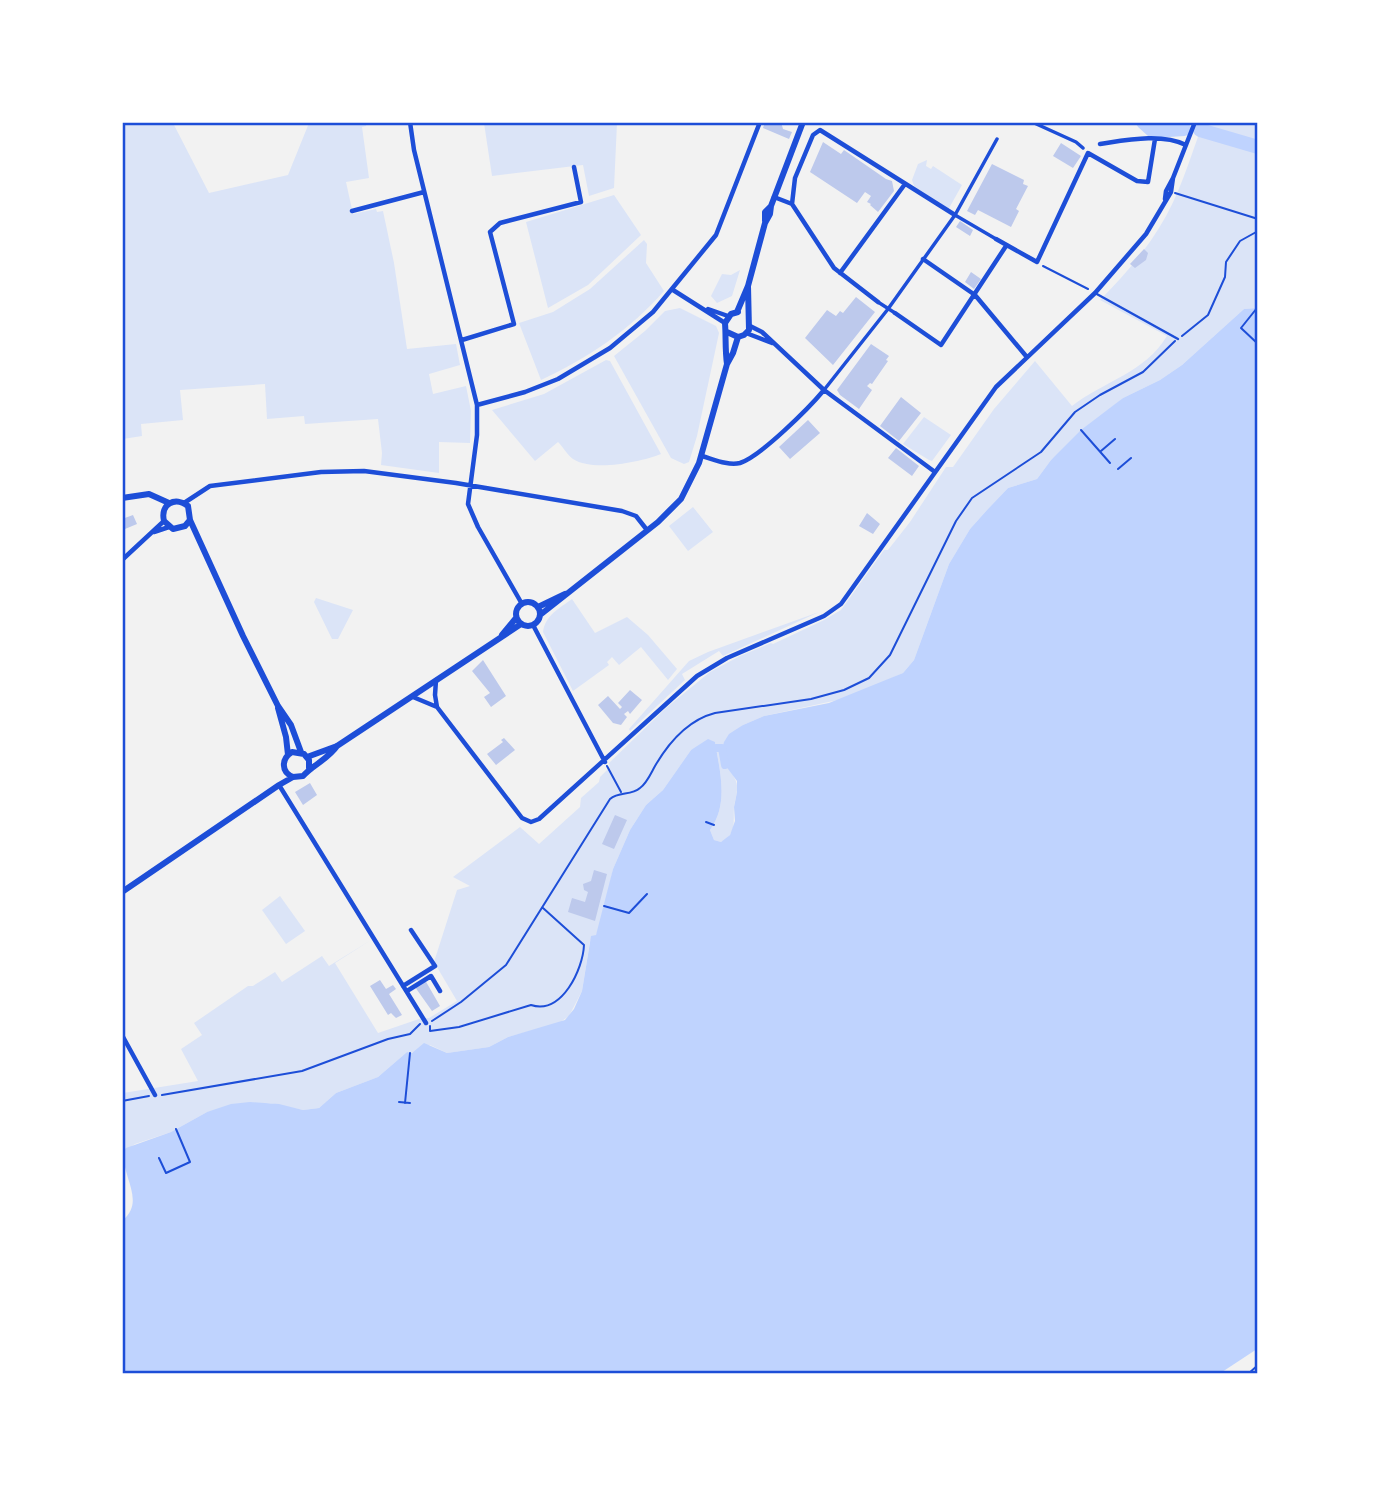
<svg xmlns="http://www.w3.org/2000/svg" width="1380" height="1496" viewBox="0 0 1380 1496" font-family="'Zilla Slab',serif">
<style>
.green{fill:#dbe4f7}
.water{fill:#bfd3fe}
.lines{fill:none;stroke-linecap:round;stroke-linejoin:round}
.canal{stroke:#bfd3fe;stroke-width:8}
.river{stroke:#bfd3fe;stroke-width:14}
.building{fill:#bdc9ec}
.path{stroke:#1d4ed8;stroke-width:2}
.service{stroke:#1d4ed8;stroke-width:2.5}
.pedestrian{stroke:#1d4ed8;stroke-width:3.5}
.minor{stroke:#1d4ed8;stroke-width:4.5}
.tertiary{stroke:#1d4ed8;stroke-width:6}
.neatline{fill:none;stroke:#1d4ed8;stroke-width:2.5}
</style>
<rect width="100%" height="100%" fill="#f2f2f2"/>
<!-- green -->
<path class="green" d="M1252 122 1257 125V308L1244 309 1182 365 1160 380 1123 398 1051 460 1037 479 1008 488 987 510 970 529 949 564 914 660 903 673 847 698 764 716 743 725 722 760C726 767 732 772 735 779 740 789 735 797 734 807 733 822 737 834 721 842L714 840 710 830C729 804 720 772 715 742L691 750 663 790 646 805 630 830 613 869 602 921 596 935 590 941 582 991 569 1016 559 1023 508 1037 489 1047 447 1053 430 1045 411 1053 407 1052 378 1077 336 1093 319 1108 303 1110 270 1103 207 1112 171 1132 135 1144 123 1152V1093L198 1081 181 1049 202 1035 194 1023 248 986H253L275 972 282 982 322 956 329 966 371 940 335 963 378 1033 419 1019 429 1018 457 1001 434 962 457 890 470 886 453 877 520 827 539 844 580 807 581 798 599 782 600 777 610 767 609 763 666 708 710 672 740 656 771 643 773 644 824 620 841 610 884 550H888L910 522 946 467H953L994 409 1035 361 1072 406C1104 381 1145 373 1167 336L1100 300C1121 279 1143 254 1159 228 1179 197 1190 158 1203 123Z
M123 123H173L209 193 288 175 309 123H367L366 126 362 127 369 178 346 182 353 214 376 209 377 212 383 211 394 263 407 349 456 344 460 365 429 374 433 394 466 386 471 411 470 443 439 442V473L381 465 382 453 378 419 305 424 304 416 267 419 265 384 180 390 183 420 141 424 142 436 123 439Z
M484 123H617L614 188 589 196 583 165 492 176Z
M927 160 926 166 931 169 933 166 962 185 948 210 914 186 912 180 918 164Z
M614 195 641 235 588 285 548 308 526 222Z
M644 240 647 244 646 263 664 291C630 330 588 358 541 380L519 323 553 312 590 289Z
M740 270 732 296 717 303 711 296 722 274 731 275Z
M680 308 716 326 719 333 697 436 689 462 684 464 671 458 614 356 645 331 665 311Z
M606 360 610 361 661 454C641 462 593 472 573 459 568 456 563 447 558 442L535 461 492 410 544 394Z
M924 417 951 435 932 461 929 460 903 444Z
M693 507 713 532 688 551 669 526Z
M316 598 353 610 338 639H332L314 602Z
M572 599 595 633 627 617 648 635 677 669 668 680 641 647 619 665 612 657 607 662 609 665 573 691 543 632C545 615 560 608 572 599Z
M819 612 723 656 719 651 682 674 685 680 630 731 629 729 689 661 708 652Z
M280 896 305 931 286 944 262 910Z"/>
<!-- water -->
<path class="water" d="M1257 308V1349L1219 1374 123 1373V1220C145 1201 123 1179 123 1152L126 1148 171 1132 207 1112 231 1104 250 1102 279 1104 303 1110 319 1108 336 1093 378 1077 407 1052 412 1053 424 1043 447 1053 489 1047 508 1037 565 1020 574 1009 582 991 591 936 596 935 613 869 630 830 646 805 663 790 691 750 708 739 715 742C720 772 729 804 710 830L714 840 721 842 730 835 735 821 734 807 737 792V781L725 765 721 753 724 742 729 734 743 725 764 716 829 703 903 673 914 660 949 564 970 529 987 510 1008 488 1037 479 1051 460 1081 430 1123 398 1160 380 1182 365 1244 309Z"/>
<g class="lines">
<!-- canal -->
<path class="canal" d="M716 748H722L725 765"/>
<!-- river -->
<path class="river" d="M1143 122 1153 131 1184 129
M1200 130 1258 147"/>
</g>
<!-- building -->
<path class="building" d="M765 122H781L783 129 792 132 789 139 763 128Z
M823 142 841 154 844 150 886 179 892 181 894 191 878 212 870 205 871 204 867 202 871 196 865 192 857 203 810 172Z
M1061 143 1081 156 1073 168 1053 156Z
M992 164 1024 180 1023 184 1028 186 1016 209 1019 211 1011 227 978 210 975 215 967 211Z
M960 221 973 230 970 236 956 227Z
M1144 249 1148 253 1146 260 1135 268 1130 264Z
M971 272 981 279 974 289 965 282Z
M856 297 875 312 833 365 805 338 827 310 836 316 840 311 843 313Z
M871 344 889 356 886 360 888 361 872 384 870 383 867 386 872 390 859 409 840 395 837 390Z
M901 397 921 413 899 441 880 426Z
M808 420 820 433 790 459 779 447Z
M896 448 919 466 912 476 888 458Z
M867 513 880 524 873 534 859 526Z
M133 515 137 524 125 529 122 519Z
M483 660 506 696 491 707 484 697 490 693 472 671Z
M630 690 642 700 630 714 628 711 624 714 627 717 621 725 613 723 598 705 608 696 620 709 622 707 618 703Z
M504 738 515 750 496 765 487 754 503 742 501 740Z
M310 783 317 795 303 805 295 792Z
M615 815 627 820 614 849 602 844Z
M594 870 607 874 595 921 568 912 572 898 585 902 588 892 584 890 583 884 591 881Z
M380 980 386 989 393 985 396 989 389 994 402 1015 396 1018 391 1013 388 1015 370 986Z
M425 980 440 1006 432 1011 415 987Z"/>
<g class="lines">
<!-- path -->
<path class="path" d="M1175 193 1258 219
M1043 266 1088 289
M1182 336 1208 315 1225 277 1226 262 1240 241 1258 231
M1257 343 1241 328 1257 308
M1081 430 1110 463
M1101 451 1115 439
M1118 469 1131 458
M607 766 621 792
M706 822 714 825
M604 906 629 913 647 894
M432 1021 461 1002 506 965 610 799C619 791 631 796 640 788 647 783 651 773 655 766 669 742 688 720 715 713L811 699 844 690 869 678 890 655 956 521 972 498 1041 452 1075 412 1100 395 1143 372 1175 341
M430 1026V1031L459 1027 531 1005C562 1015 583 969 584 945L543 908
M162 1095 302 1071 388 1039 410 1034 420 1024
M122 1101 149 1096
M399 1102 410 1103
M405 1103 410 1053
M159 1158 166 1173 190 1162 176 1129
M1248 1374 1258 1365"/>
<!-- service -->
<path class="service" d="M1095 293 1178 339"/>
<!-- pedestrian -->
<path class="pedestrian" d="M1032 122 1076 142 1083 148
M955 215 996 239
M878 302 895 313
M824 390 888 309 955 215 997 139"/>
<!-- minor -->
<path class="minor" d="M410 122 414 150 477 405V435L468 504 478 527 522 604
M1100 144C1127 140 1161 133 1186 145
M774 197 792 204 834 268 878 302
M1165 199 1166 191 1173 178 1195 122
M792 204 795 178 813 135 820 130 955 215
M352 211 424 192
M996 239 1037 262 1088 153 1137 181 1148 182 1155 139
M923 259 975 295 1026 356
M840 273 905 184
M673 290 725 323
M708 309 728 316
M895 313 941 345 1006 246
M750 326 762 332 824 390 935 472
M746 333 772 343
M462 340 514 324 490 232 500 223 581 202 574 167
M477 405 525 392 558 379 610 348 653 312 716 235 760 122
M702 456C713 459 728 466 740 463 761 456 809 408 824 390
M184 503 210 486 321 472 364 471 456 483 622 511 636 516 647 530
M154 532 169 527
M122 560 164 521
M533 625 605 762
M436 680 435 695 437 707 522 818 531 822 539 819 697 676 727 658 824 616 841 604 996 387 1095 293 1146 234 1171 192 1173 178
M413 697 437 707
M279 785 426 1023
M403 986 435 966 411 930
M407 991 431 976 440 991
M122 1035 155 1095"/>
<!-- tertiary -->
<path class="tertiary" d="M765 221V212L771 206 803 122
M737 312 748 286 765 223 770 214 771 206
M727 332 738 337 744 335 749 330 748 286
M727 364C725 350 726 336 725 323L731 314 738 312
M122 498 149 494 169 503
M190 520 185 526 173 529 164 521C160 504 175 496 188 506L190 520 243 636 278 706 291 725 301 752
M516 614a12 12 0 1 1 24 0a12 12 0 1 1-24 0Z
M538 607 565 594
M540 615 658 522 681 499 699 463 727 364 733 353 738 337
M502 635 516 618
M278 708 286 737 288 755
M307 757 337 746 521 624
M293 777C281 772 281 759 292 752L304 754 309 760V768
M122 892 279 785 293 777 303 776C313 765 328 759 337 746"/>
</g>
<!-- border -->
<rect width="1380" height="1496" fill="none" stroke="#ffffff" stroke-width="248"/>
<rect x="124" y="124" width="1132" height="1248" class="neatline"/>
</svg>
